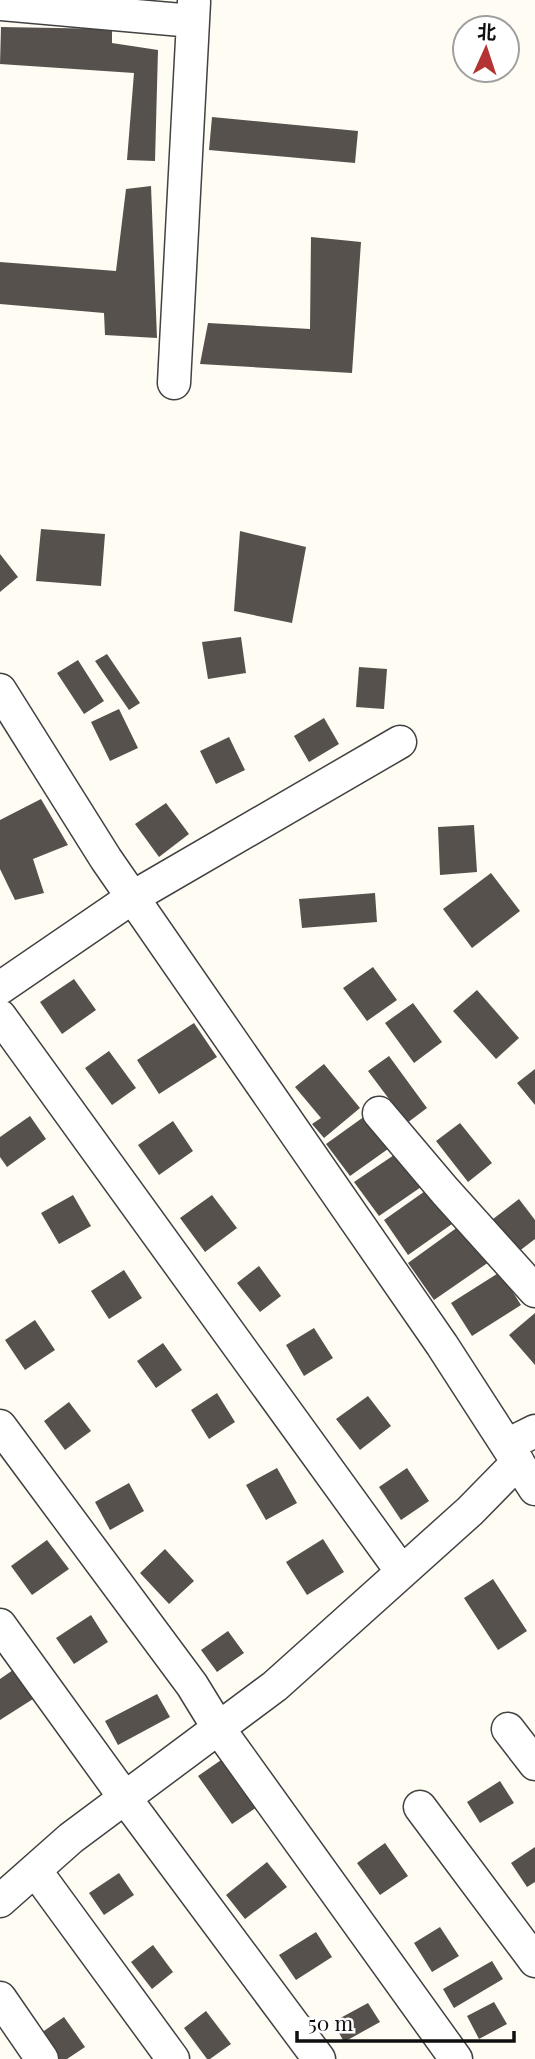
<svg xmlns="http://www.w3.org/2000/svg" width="535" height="2059" viewBox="0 0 535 2059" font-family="'Playfair Display','Noto Sans SC',serif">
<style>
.building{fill:#57514d}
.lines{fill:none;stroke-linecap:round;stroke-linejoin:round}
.minor-casing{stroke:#424242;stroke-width:35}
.minor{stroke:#fff;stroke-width:32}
</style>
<rect width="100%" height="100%" fill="#fefcf3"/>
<!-- building -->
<path class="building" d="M1 27 112 29V43L158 50 155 161 127 160 134 73 0 64Z
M212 117 358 131 355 163 209 150Z
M151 186 157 338 105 335 104 313 0 304V262L116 271 126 189Z
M311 237 361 242 352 373 200 364 208 323 310 329Z
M41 529 105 534 101 586 36 581Z
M240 531 306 547 292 623 234 611Z
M0 554 18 577 0 592Z
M241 637 246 673 208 679 202 642Z
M107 654 140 703 129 710 95 661Z
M78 660 104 701 84 714 57 673Z
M359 667 387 669 384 709 356 707Z
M119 709 138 748 110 761 91 722Z
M324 718 339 744 309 762 294 736Z
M229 737 245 770 216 784 200 751Z
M41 799 68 845 33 859 44 893 15 900 0 869V820Z
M166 803 189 834 159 857 135 824Z
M474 825 477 872 440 875 438 827Z
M491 873 520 911 472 948 443 909Z
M375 893 377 922 302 928 299 899Z
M373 967 397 1000 367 1021 343 988Z
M74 979 96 1010 62 1034 40 1002Z
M477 990 519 1038 496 1059 453 1011Z
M413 1003 442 1042 414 1063 385 1023Z
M194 1023 217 1057 159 1094 137 1060Z
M109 1051 136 1088 112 1105 85 1068Z
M389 1056 427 1108 407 1123 368 1071Z
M324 1064 360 1108 324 1138 312 1124 321 1118 295 1087Z
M535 1069V1105L517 1083Z
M30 1116 46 1139 7 1167 0 1157V1137Z
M365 1116 388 1149 350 1176 326 1144Z
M173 1121 193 1151 159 1175 138 1145Z
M460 1123 492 1163 468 1182 436 1141Z
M400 1151 424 1185 379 1216 354 1182Z
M428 1189 452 1224 408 1255 384 1220Z
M73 1195 91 1226 59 1244 41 1213Z
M212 1195 237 1228 205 1252 180 1218Z
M519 1199 535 1220V1239L518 1252 493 1219Z
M462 1224 489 1262 434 1300 408 1263Z
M259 1266 281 1296 260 1312 237 1283Z
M124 1270 142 1298 109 1319 91 1291Z
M500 1272 521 1305 472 1336 451 1303Z
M535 1313V1365L509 1335Z
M35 1320 55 1350 25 1370 5 1340Z
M314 1328 333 1358 304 1376 286 1345Z
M163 1343 182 1370 156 1388 137 1361Z
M217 1393 235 1422 209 1439 191 1410Z
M368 1396 391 1426 360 1450 336 1419Z
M69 1402 91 1431 65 1450 44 1421Z
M277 1468 297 1503 266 1520 246 1485Z
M407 1468 429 1501 401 1520 379 1487Z
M129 1483 144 1511 110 1530 95 1502Z
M323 1539 344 1572 307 1595 286 1562Z
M47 1540 69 1569 32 1595 11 1566Z
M165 1549 194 1581 169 1604 140 1573Z
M493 1579 527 1631 498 1650 464 1598Z
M91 1615 108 1642 74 1664 56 1638Z
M228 1631 244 1653 217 1672 201 1650Z
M13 1670 33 1699 0 1720V1679Z
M157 1694 170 1717 118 1745 105 1721Z
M224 1758 257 1807 232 1824 198 1776Z
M500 1781 514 1803 480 1823 467 1802Z
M385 1843 408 1876 380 1895 357 1863Z
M535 1847V1882L527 1887 511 1863Z
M267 1862 287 1887 245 1919 226 1895Z
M119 1873 134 1895 104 1915 89 1893Z
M440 1927 459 1956 432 1972 414 1943Z
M316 1932 332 1957 296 1980 279 1955Z
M153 1945 173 1972 152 1989 131 1962Z
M492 1961 503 1979 454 2008 443 1989Z
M494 2002 507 2024 479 2039 467 2016Z
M368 2003 380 2022 344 2042 333 2022Z
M206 2011 231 2044 210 2059H207L184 2028Z
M64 2017 85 2047 67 2059H59L41 2033Z"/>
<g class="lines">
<!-- minor casing -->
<g class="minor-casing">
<path id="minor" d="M0 4 193 21 194 2
M174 383 193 21
M0 690 106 859 442 1345 535 1489
M0 988 133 897 400 742
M0 1016 402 1572
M379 1113 445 1191 535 1291
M0 1426 192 1685 219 1729 456 2059
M507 1445 535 1431
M0 1625 125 1798 319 2059
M508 1729 535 1764
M420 1807 535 1961
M35 1870 173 2059
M0 1901 71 1838 275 1686 470 1511 518 1462
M0 1998 42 2059"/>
</g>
<!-- minor -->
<use href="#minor" class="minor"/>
</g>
<!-- north arrow -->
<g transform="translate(486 49) rotate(3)"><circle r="33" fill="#ffffff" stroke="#9f9f9f" stroke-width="2"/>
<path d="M0-5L12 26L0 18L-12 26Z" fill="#b43333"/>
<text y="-10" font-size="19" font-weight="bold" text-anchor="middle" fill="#0f0f0f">北</text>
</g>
<!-- scale -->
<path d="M297 2031v10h217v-10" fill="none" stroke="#0f0f0f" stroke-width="3.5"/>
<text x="308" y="2031" font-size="21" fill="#0f0f0f" stroke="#ffffff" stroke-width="5" paint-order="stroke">50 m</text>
</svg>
